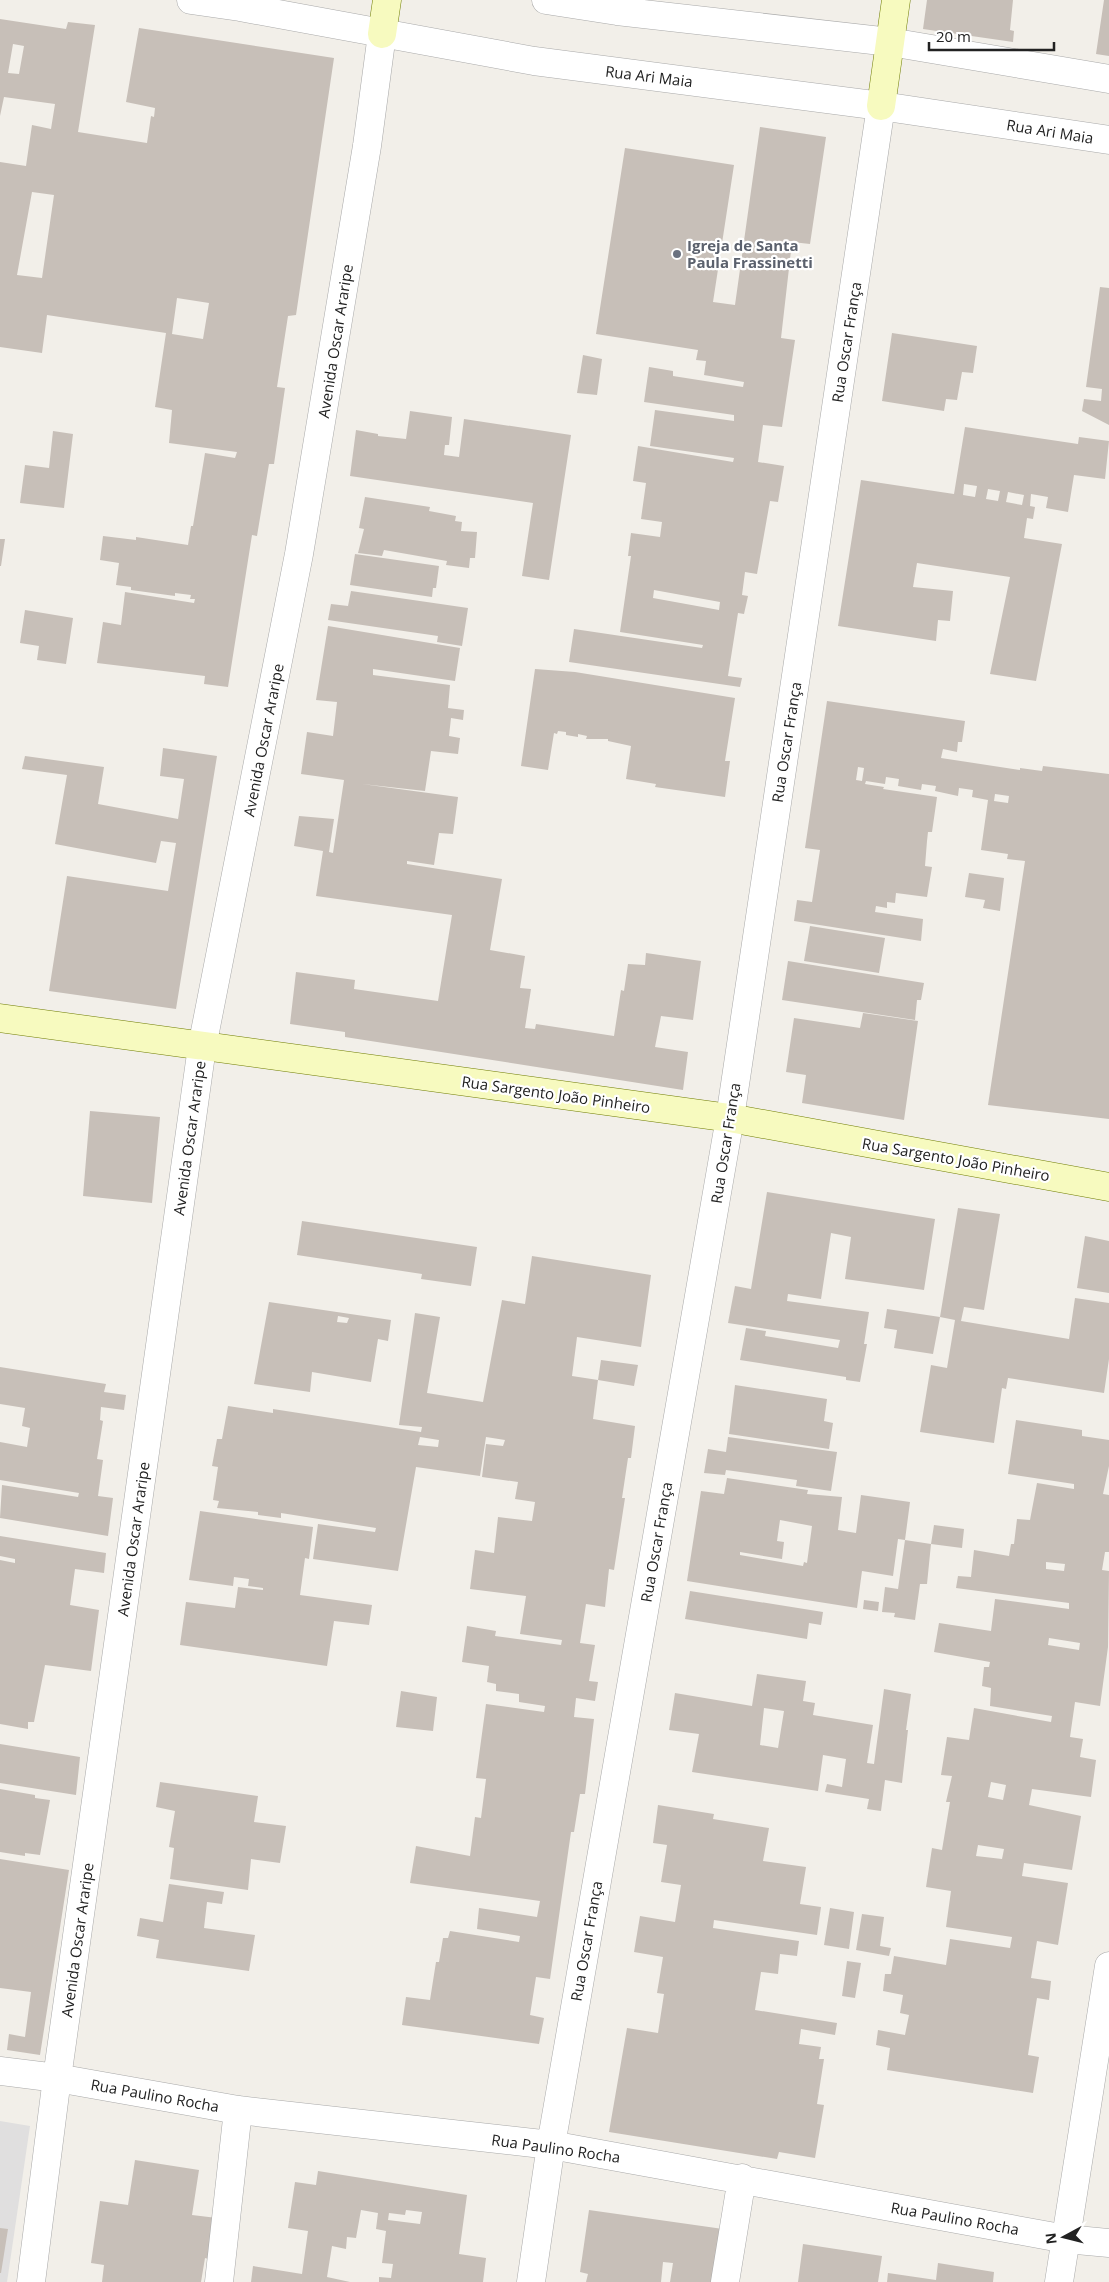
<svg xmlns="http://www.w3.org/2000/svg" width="1109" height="2282" viewBox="0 0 1109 2282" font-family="'Open Sans',sans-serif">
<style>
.residential{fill:#e0dfdf}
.building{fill:#c7bfb8;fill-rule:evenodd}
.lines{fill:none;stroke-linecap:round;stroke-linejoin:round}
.street-casing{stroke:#a9a9a9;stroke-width:29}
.secondary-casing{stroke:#707d05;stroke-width:29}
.street{stroke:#fff;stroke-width:28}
.secondary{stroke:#f7fabf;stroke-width:28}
.worship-dot{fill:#6b7280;stroke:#fff;stroke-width:2}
.labels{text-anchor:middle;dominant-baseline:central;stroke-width:4.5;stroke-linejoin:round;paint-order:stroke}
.street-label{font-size:15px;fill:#222;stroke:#fff}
.worship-label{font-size:15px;font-weight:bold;fill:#5b616d;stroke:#fff;text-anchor:start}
</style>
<rect width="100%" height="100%" fill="#f2efe9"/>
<!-- residential -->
<path class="residential" d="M0 2121 30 2126 7 2282H0Z"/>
<!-- building -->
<path class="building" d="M927 0H1013L1010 30 1014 31 1013 42 923 29Z
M1104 0H1109V56L1096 54Z
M0 19 66 29 68 22 95 25 78 132 147 143 151 116 154 117 155 108 126 102 139 28 334 58 296 315 288 316 277 387 285 388 274 464H269L257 536 252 535 228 687 204 684 205 676 97 663 103 622 121 625 125 592 194 603 195 599H190L191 595 175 593V596L131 590V587L116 585 119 563 100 560 103 536 136 540V537L188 545 191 526H193L205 453 235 458 237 452 169 443 172 410 155 407 166 333 47 315 42 353 0 347V162L26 166 32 125 51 129 55 104 4 97 0 116ZM13 44 24 46 19 74 8 73ZM32 192 54 195 42 278 17 275ZM177 298 209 303 203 339 172 334Z
M760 127 826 137 810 244 792 242 781 338 795 340 782 427 763 425 758 462 784 466 778 502 770 501 757 574 745 572 742 595 748 596 744 614 738 613 728 676 742 678 740 687 569 662 574 629 702 648 703 645 620 632 631 556H628L631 533 660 537 662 522 641 519 646 483 633 481 638 446 733 462 734 458 650 446 655 410 734 421V415L644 402 649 367 673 371V376L743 387 744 382 704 375 706 361 696 360 698 350 596 334 625 148 734 165 713 302 735 305ZM654 590 720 602 719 610 653 598Z
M1100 287 1109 288V425L1082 411 1084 399 1101 401 1102 389 1086 387Z
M892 333 977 346 973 373 962 372 957 400 946 399 944 411 882 401Z
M583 355 602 359 597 395 577 393Z
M410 411 452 417 449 445H445L444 455 459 457 464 419 571 435 549 580 522 576 533 503 350 476 356 430 378 434V436L406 439Z
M965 427 1078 444 1079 437 1109 441 1105 479 1074 475 1068 512 1046 508 1048 497 1031 494 1030 506 1035 507 1033 519 1027 518 1024 538 1062 544 1036 681 990 674 1010 577 917 563 913 587 953 591 950 621 938 620 936 641 838 626 861 480 954 494ZM964 484 977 486 975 497 963 495ZM988 489 1000 491 998 501 986 499ZM1008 492 1024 495 1022 505 1006 502Z
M53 431 73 434 64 508 20 503 25 465 49 468Z
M365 497 430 507 429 511 456 516 455 521 462 522 461 531 477 532 475 558H470L469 568 446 565 447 561 384 550 382 556 358 553 364 529 359 528Z
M0 539H5L1 566H0Z
M355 554 439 566 436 588H433L432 597 350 585Z
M351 591 468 608 462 646 437 642 438 636 328 620 331 604 348 606Z
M25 610 73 618 66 664 37 660 39 646 20 643Z
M328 626 460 648 455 681 373 669V675L450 685 448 708 464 710 463 720 451 718 449 736 460 738 458 754 431 751 425 791 362 784 458 797 453 834 439 833 434 865 407 861V864L502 879 490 950 525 956 520 988 531 989 525 1028 535 1029 536 1024 614 1036 621 990 624 991 628 964 645 965 646 953 701 961 693 1020 661 1016 655 1047 688 1052 683 1090 345 1037V1032L290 1024 296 972 355 980 354 989 438 1001 452 915 316 896 323 851 294 846 299 816 334 819 329 852 333 853 344 780 301 774 307 732 333 736 337 702 316 700Z
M535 669 575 672 735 698 725 761H730L725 797 655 787 656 784 626 779 631 746 608 741V739H586L587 736 578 734V737L566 735V732L558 731 557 734 554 733 548 770 521 766Z
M827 701 965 721 962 742H958L957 752 943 749 941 758 1020 770V768L1042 771 1043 766 1109 774V1119L988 1105 1025 861 1007 859 1008 854 981 850 988 800 972 797 973 790 959 788 958 796 935 791 936 786 922 784 921 790 898 786 899 779 886 777 885 784 866 781 865 784 884 787 883 789 937 797 932 832H928L927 841 925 866 932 867 927 897 896 893 895 903 887 902V908L876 906 875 912 923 919 921 941 794 921 797 900 812 902 820 850 805 848ZM858 767 864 768 862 781 856 780ZM995 794 1009 796 1008 803 994 801Z
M163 748 217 756 176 1009 49 991 67 876 168 891 176 843 161 841 156 863 55 844 67 775 22 769 25 756 104 767 98 804 178 819 184 779 160 776Z
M969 873 1004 878 1000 911 983 908 985 900 965 897Z
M810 926 885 938 879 973 804 961Z
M788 961 924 983 921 1000H917L915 1020 782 1000Z
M863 1013 918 1021 904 1120 802 1103 806 1075 786 1072 794 1018 860 1028Z
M90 1111 160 1117 152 1203 83 1196Z
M767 1192 935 1219 924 1290 845 1279 851 1237 831 1233 821 1299 788 1294 787 1301 869 1312 864 1344H867L860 1382 846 1380V1377L740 1360 746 1328 766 1331 765 1336 838 1348 840 1340 728 1323 735 1286 751 1289Z
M958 1208 1000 1214 984 1310 964 1307 961 1321 1069 1339 1075 1298 1109 1303V1359L1104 1393 1008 1378 1006 1389 1002 1388 994 1443 920 1432 931 1365 947 1368 955 1320 940 1317Z
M302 1221 477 1247 471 1286 421 1279 422 1274 297 1255Z
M1085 1236 1109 1241V1293L1077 1288Z
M532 1256 651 1275 641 1347 577 1337 572 1376 598 1380 593 1419 635 1426 631 1458H628L622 1498H625L614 1570 609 1569 605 1607 586 1604 580 1643 595 1645 589 1681 598 1682 595 1701 576 1698 574 1717 594 1719 585 1794H580L574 1832H571L550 1979 536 1977 530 2015 544 2018 539 2044 402 2025 406 1997 430 2000 436 1962H439L443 1938H448L450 1931 519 1942 520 1936 477 1929 479 1908 537 1917 540 1901 410 1883 416 1846 470 1856 475 1817 481 1818 486 1779 476 1778 486 1704 544 1712 545 1706 519 1702V1694L496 1691V1684L487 1682 489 1666 462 1662 467 1626 496 1631 495 1636 561 1645 562 1640 520 1634 526 1596 470 1589 475 1550 494 1553 498 1517 532 1521 535 1502 515 1499 518 1482 482 1477 486 1444 503 1446 505 1440 486 1437 480 1476 416 1467 398 1571 313 1559 318 1524 375 1532 376 1528 281 1513V1518L258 1515V1512L217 1508 219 1501 213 1500 218 1467 212 1466 217 1439H222L228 1406 273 1413V1409L421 1432 422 1427 399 1425 415 1313 440 1317 427 1393 483 1402 502 1300 525 1304ZM420 1437 439 1440 438 1447 418 1445Z
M269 1302 391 1320 388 1341 378 1339 371 1382 312 1372 310 1392 254 1384ZM338 1316 349 1318 347 1323 337 1322Z
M887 1309 940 1317 933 1354 894 1348 897 1330 884 1328Z
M601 1360 638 1365 634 1386 598 1380Z
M0 1367 106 1384 104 1392 126 1395 124 1410 101 1407 100 1420 103 1421 97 1459 103 1460 98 1496 113 1498 108 1536 0 1518 2 1485 78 1497 79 1493 0 1480V1442L27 1447 30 1428 22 1426 25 1408 0 1404Z
M735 1385 827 1399 824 1421 833 1423 829 1449 729 1434Z
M1016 1420 1082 1430V1436L1109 1440V1466L1103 1494 1109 1495V1552H1105L1102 1570 1109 1571 1108 1647 1100 1706 1075 1702 1070 1737 1083 1739 1080 1757 1096 1760 1091 1797 1032 1789 1029 1805 1081 1816 1072 1870 1024 1863 1022 1876 1068 1883 1058 1945 1037 1941 1031 1978 1051 1981 1049 2000 1037 1998 1031 2035 1028 2055 1039 2057 1033 2093 887 2070 890 2048 876 2045 878 2030 905 2035 909 2015 900 2013 903 1995 883 1991 885 1974H891L894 1956 946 1965 950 1939 1010 1948 1012 1937 946 1927 951 1891 926 1887 932 1848 942 1850 950 1802H946L952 1776 941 1775 947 1737 969 1740 974 1708 1051 1722 1052 1716 990 1706 991 1688 982 1686 984 1667H989L990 1662 934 1652 939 1623 991 1631 995 1599 1069 1609V1603L956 1588 958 1576 971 1577 974 1550 1009 1556 1011 1544H1014L1017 1519 1030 1520 1037 1483 1074 1489V1484L1008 1474ZM1046 1562 1065 1564 1064 1571 1046 1569ZM1049 1638 1080 1643 1079 1650 1048 1645ZM991 1782 1006 1785 1003 1800 988 1797ZM978 1845 1004 1849 1002 1859 976 1856Z
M728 1437 837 1452 831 1491 796 1486 797 1480 726 1470 725 1475 704 1473 708 1449 726 1452Z
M727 1478 808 1490 807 1494 842 1497 838 1530 856 1533 861 1495 910 1502 905 1540 898 1539 893 1576 862 1571 857 1608 687 1581 701 1491 724 1494ZM780 1520 812 1526 807 1563 804 1562 803 1566 740 1555V1552L782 1559 784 1542 777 1541Z
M200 1511 313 1527 309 1559 305 1558 300 1595 372 1605 369 1625 334 1621 327 1666 180 1645 186 1602 235 1608 238 1587 263 1590V1588L248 1586 249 1579 234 1577 233 1586 189 1580Z
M934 1525 964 1529 962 1548 931 1544Z
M0 1536 106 1553 104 1573 75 1569 70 1605 99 1610 91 1671 45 1665 34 1722H28V1729L0 1724V1560L15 1563V1559L0 1556Z
M905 1540 931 1544 927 1584H920L915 1620 894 1617 895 1613 882 1612 885 1587 898 1589Z
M690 1591 823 1612 821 1625 809 1623 807 1639 685 1619Z
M864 1600 879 1602 878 1611 863 1609Z
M757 1674 806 1681 803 1701 815 1703 813 1715 873 1725 867 1763 874 1764 884 1689 911 1694 906 1730H908L902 1783 885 1780 881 1811 867 1809 869 1799 825 1792 827 1784 842 1787 846 1759 823 1755 818 1791 692 1772 699 1734 669 1730 675 1693 752 1706ZM764 1708 784 1711 778 1748 760 1745Z
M401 1691 437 1697 433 1731 396 1727Z
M0 1744 80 1757 76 1795 0 1783Z
M160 1782 258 1796 254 1822 286 1826 280 1863 251 1859 248 1890 170 1879 174 1848 169 1847 175 1811 156 1807Z
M0 1789 35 1795V1798L50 1800 40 1855 25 1853V1856L0 1852Z
M658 1805 714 1814 713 1819 769 1828 763 1861 806 1867 800 1904 821 1907 817 1935 714 1920 713 1928 799 1941 797 1956 780 1954 778 1974 761 1972 755 2010 837 2023 835 2035 801 2029 799 2044 821 2047 819 2059H824L817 2104 824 2105 815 2158 779 2152 777 2159 609 2132 627 2028 658 2033 664 1994 657 1993 663 1957 634 1952 640 1916 675 1922 681 1885 661 1882 667 1845 653 1843Z
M0 1859 69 1870 40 2055 7 2050 9 2034 25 2037 31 1992 0 1988Z
M169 1884 224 1892 222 1904 207 1902 204 1928 255 1935 249 1971 156 1958 159 1940 137 1936 140 1918 163 1922Z
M830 1908 854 1912 849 1949 824 1945Z
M862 1914 884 1917 880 1946 891 1948 889 1956 856 1950Z
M847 1961 861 1963 855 1998 842 1996Z
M135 2160 199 2170 192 2215 217 2218 211 2260 205 2258 201 2282H102L104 2265 91 2263 100 2201 128 2205Z
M318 2171 467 2195 459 2254 486 2258 483 2282H379V2277L391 2278 393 2264 382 2263 386 2231 376 2229 378 2213 361 2210 356 2238 347 2237 346 2249 332 2246 327 2277 350 2282H251L253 2266 302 2274 308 2231 288 2228 295 2182 316 2185ZM406 2210 422 2212 420 2224 388 2220 389 2213 405 2215Z
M589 2210 723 2229 715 2282H670L673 2263 663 2262 661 2282H586L588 2274 580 2272Z
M0 2228 8 2229 1 2273H0Z
M803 2244 882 2256 878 2282H798Z
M938 2263 994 2272 993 2282H887L888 2273 936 2280Z"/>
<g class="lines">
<!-- street casing -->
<g class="street-casing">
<path id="street" d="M191 0 240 7 534 61 881 106 1109 140
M546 0 617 11 890 42 1109 79
M0 2071 57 2078 238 2110 551 2145 1066 2239 1109 2243
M31 2282 57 2078 202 1047 299 554 367 146 382 34
M219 2282 238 2110
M531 2282 551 2145 730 1118 881 106
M725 2282 742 2178
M1059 2282 1109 1966"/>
</g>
<!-- secondary casing -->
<g class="secondary-casing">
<path id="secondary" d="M382 34 387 0
M881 106 896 0
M0 1018 730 1118 1109 1187"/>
</g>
<!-- street -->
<use href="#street" class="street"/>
<!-- secondary -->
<use href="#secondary" class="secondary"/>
</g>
<!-- markers -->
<circle class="worship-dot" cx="677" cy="254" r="5"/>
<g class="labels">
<!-- street labels -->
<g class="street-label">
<text transform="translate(649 76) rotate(7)">Rua Ari Maia</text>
<text transform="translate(1050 131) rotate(9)">Rua Ari Maia</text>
<text transform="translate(335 341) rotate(-81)">Avenida Oscar Araripe</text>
<text transform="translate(846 342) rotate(-81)">Rua Oscar França</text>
<text transform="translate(263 740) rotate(-79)">Avenida Oscar Araripe</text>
<text transform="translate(786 742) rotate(-81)">Rua Oscar França</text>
<text transform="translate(556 1094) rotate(8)">Rua Sargento João Pinheiro</text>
<text transform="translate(189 1138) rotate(-82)">Avenida Oscar Araripe</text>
<text transform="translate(725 1143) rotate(-81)">Rua Oscar França</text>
<text transform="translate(956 1159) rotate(10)">Rua Sargento João Pinheiro</text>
<text transform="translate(133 1539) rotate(-82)">Avenida Oscar Araripe</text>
<text transform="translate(656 1542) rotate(-80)">Rua Oscar França</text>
<text transform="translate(77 1940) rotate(-82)">Avenida Oscar Araripe</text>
<text transform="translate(586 1941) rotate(-80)">Rua Oscar França</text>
<text transform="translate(155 2095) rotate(10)">Rua Paulino Rocha</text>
<text transform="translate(556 2148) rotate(8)">Rua Paulino Rocha</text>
<text transform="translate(955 2218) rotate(10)">Rua Paulino Rocha</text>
</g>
<!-- worship labels -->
<g class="worship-label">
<text x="687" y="245">Igreja de Santa<tspan x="687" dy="17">Paula Frassinetti</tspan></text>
</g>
</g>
<!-- north arrow -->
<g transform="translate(1064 2237) rotate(263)" stroke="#ffffff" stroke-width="4" paint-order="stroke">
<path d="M0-4L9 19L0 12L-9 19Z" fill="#222222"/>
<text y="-8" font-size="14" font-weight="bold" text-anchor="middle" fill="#222222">N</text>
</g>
<!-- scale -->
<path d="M929 42v8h125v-8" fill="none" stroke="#222222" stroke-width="2.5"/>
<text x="936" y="42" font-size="15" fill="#222222" stroke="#ffffff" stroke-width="4" paint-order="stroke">20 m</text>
</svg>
